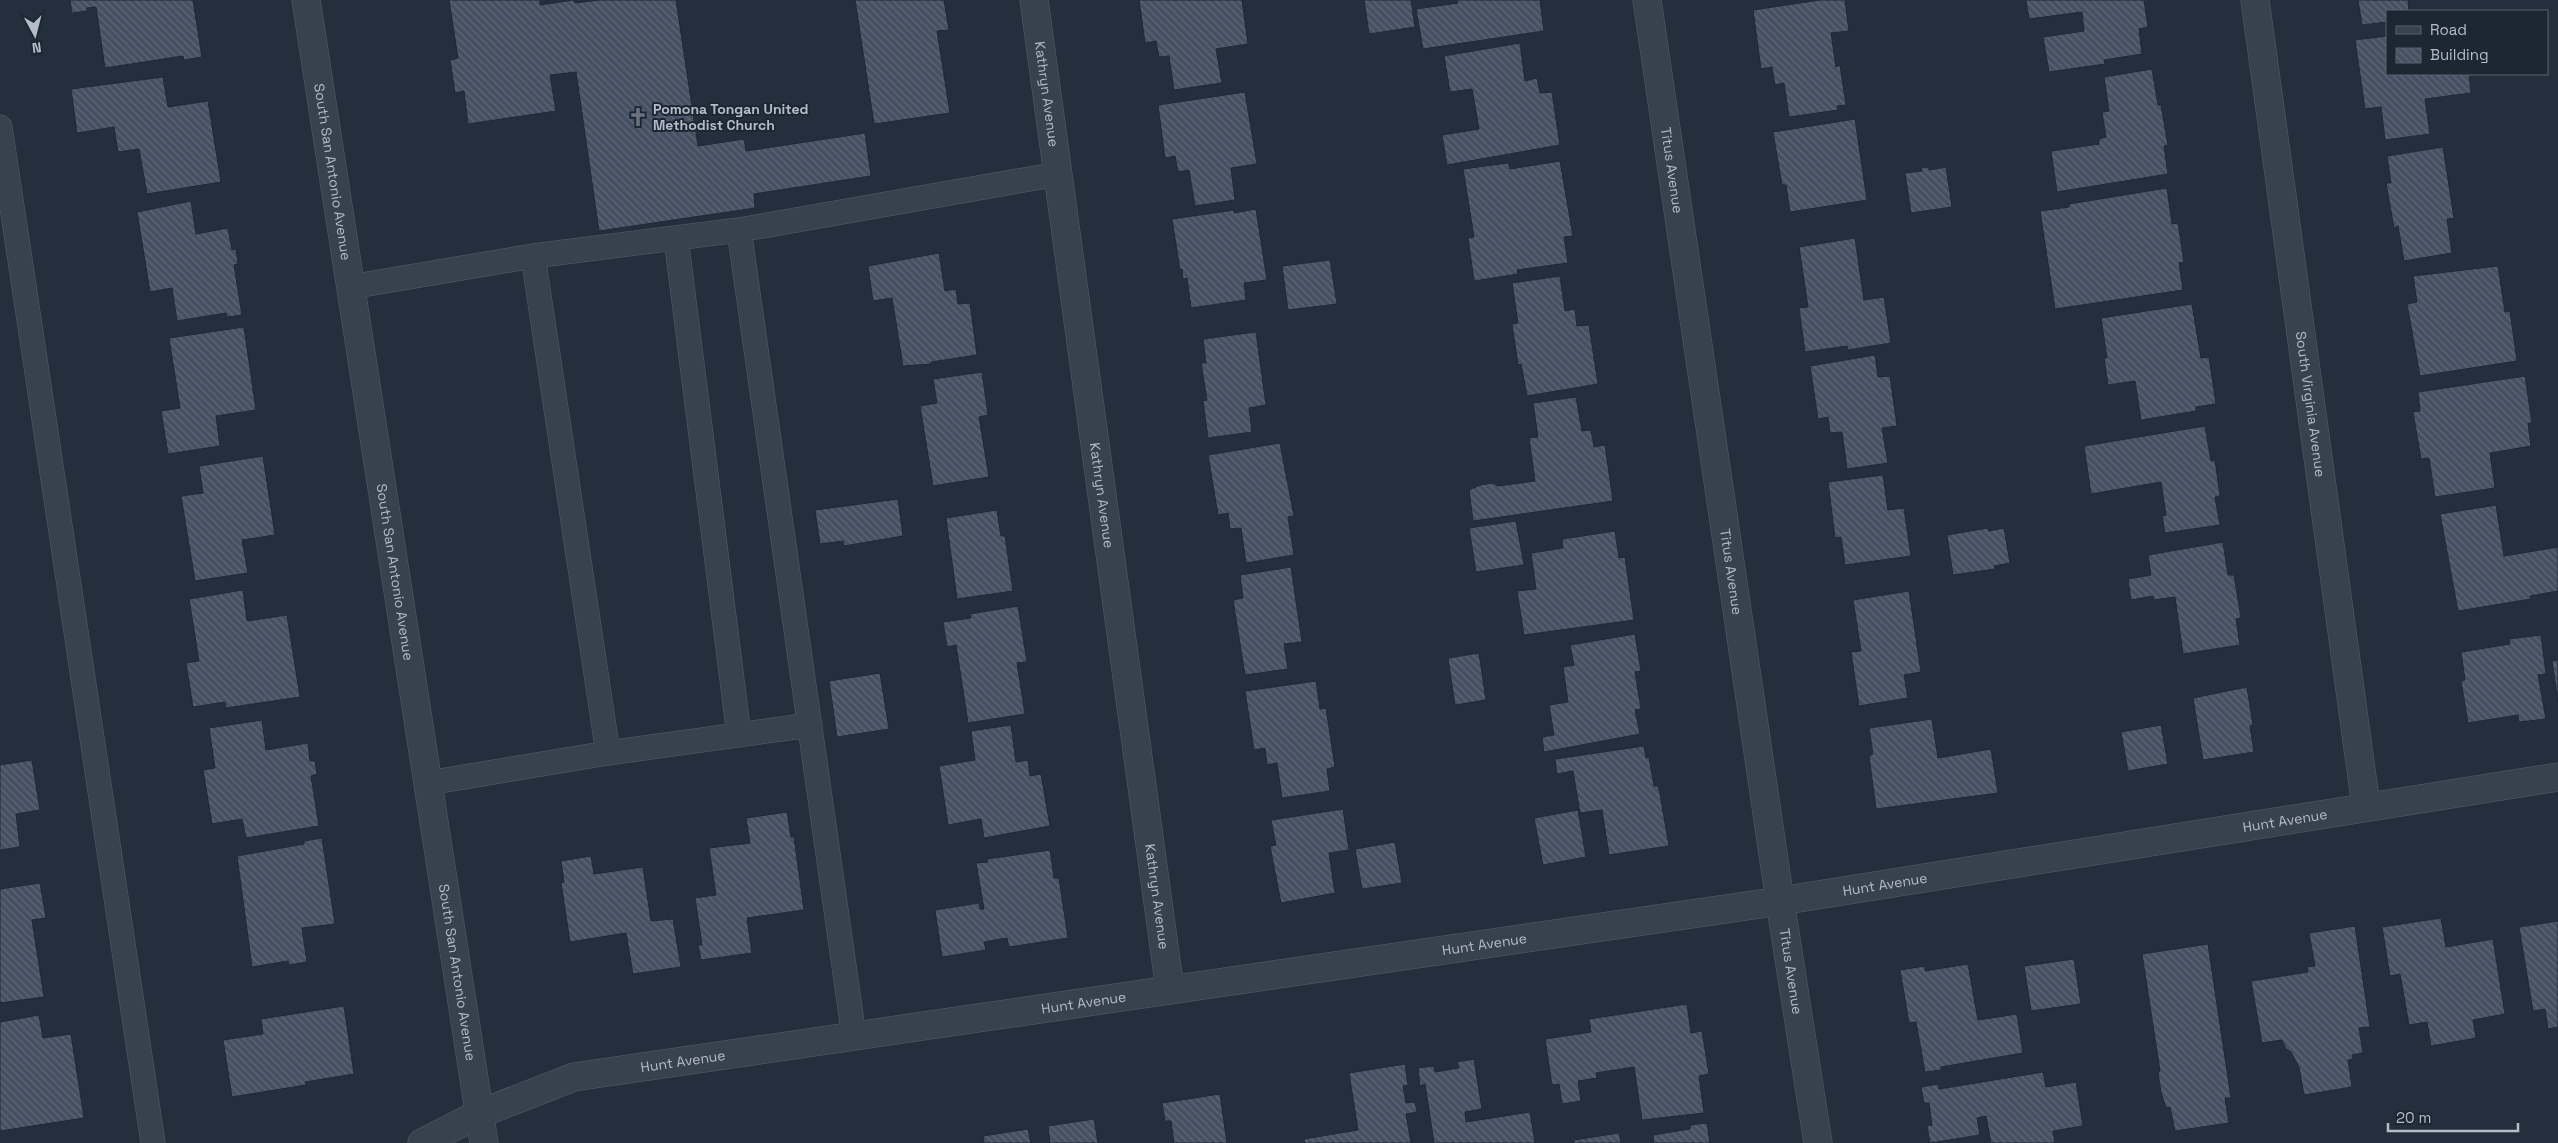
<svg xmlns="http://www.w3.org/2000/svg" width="2558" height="1143" viewBox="0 0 2558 1143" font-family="'Space Grotesk',sans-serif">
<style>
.building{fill:url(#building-back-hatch);stroke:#1f2835}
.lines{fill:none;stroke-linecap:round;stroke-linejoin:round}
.service-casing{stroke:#565f6c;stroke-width:25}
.minor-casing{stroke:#565f6c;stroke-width:29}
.tertiary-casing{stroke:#565f6c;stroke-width:29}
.service{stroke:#38414e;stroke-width:24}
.minor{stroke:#38414e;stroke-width:28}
.tertiary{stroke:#38414e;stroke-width:28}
.labels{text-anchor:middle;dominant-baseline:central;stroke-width:4;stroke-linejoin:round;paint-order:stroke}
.street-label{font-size:14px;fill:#b4bcc9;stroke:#1d2633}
.poi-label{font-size:14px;font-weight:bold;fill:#b4bcc9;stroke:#1d2633;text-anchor:start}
</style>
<defs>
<pattern id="building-back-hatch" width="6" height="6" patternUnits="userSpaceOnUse" patternTransform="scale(1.25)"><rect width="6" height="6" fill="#455162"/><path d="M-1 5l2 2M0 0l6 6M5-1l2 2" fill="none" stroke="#5d6877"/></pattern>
</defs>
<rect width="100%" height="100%" fill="#242f3e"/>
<!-- building -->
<path class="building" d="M70 0H193L202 57 184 60 183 56 105 68 96 7 87 8V11L72 13Z
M449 0H540V5L573 0 575 3 599 0H676L698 146 744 139 746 151 865 133 871 176 754 194 755 208 599 231 576 72 550 75 556 111 468 124 464 91 455 93 450 60 458 58Z
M855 0H944L949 30 937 31 950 113 874 124Z
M1139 0H1242L1248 44 1216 49 1222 83 1174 90 1169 56 1159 57 1156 41 1145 43Z
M1364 0H1411L1415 27 1369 34Z
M1457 0H1540L1544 31 1423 49 1416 9 1458 3Z
M1820 0H1845L1849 31 1831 33 1836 67 1840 65 1846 105 1837 106 1838 110 1789 117 1784 83 1775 85 1772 67 1761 69 1753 10Z
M2026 0H2144L2148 27 2139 29 2142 54 2104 60 2105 64 2049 72 2043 37 2084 31 2082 12 2029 19Z
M2358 0H2408L2409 11H2387V22L2362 25Z
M2387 36V74H2469L2471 93 2425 99 2430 134 2385 140 2381 107 2365 109 2355 40Z
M1520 43 1525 81 1537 78 1540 93 1552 92 1560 145 1447 165 1442 135 1479 129 1472 89 1450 92 1444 56Z
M2152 69 2158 105H2161L2168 145 2164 146 2168 174 2057 192 2051 151 2099 144V139L2106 137 2102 112 2109 111 2104 77Z
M163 77 168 107 208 101 221 182 147 194 139 149 118 152 114 127 77 133 71 89Z
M1245 92 1257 164 1231 168 1235 200 1195 206 1189 170 1178 172 1175 156 1165 158 1158 105Z
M1855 119 1867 200 1790 212 1786 185H1782L1773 132Z
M2443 147 2454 218 2447 219 2452 253 2404 261 2398 226 2394 228 2386 183H2391L2387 156Z
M1560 161 1573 236 1564 237 1568 263 1517 270 1518 274 1474 281 1468 238 1474 237 1463 169 1508 163 1510 169Z
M1929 167V170L1946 167 1952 207 1911 213 1905 173 1922 171 1921 168Z
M2167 188 2172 224 2178 223 2184 262 2179 263 2183 290 2055 309 2040 211 2069 207V204Z
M191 201 196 234 228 228 232 250 236 249 238 264 234 265 242 315 227 317 226 313 177 321 172 288 150 292 137 212Z
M1256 209 1267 280 1244 283 1246 300 1191 308 1187 278 1183 279 1182 269 1180 270 1172 219 1234 210V213Z
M1855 238 1864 300 1884 297 1891 343 1848 350 1847 346 1805 352 1799 308 1808 307 1799 247Z
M939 253 945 291 956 289 958 304 970 303 977 355 931 362V364L903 366 892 298 873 301 868 266Z
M1330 260 1337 304 1288 310 1282 266Z
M2498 266 2505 312 2510 311 2517 361 2420 376 2407 304 2417 302 2413 276Z
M1560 276 1565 311 1575 309 1577 326 1589 325 1598 384 1527 396 1521 364 1518 365 1512 324 1518 323 1512 283Z
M2192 304 2201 358 2209 357 2216 404 2196 407V411L2141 420 2135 381 2108 385 2104 358H2107L2101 318Z
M244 327 256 410 216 416 220 446 168 454 161 411 180 408 169 338Z
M1256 332 1266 405 1249 408 1252 432 1208 438 1203 401 1207 400 1201 363H1206L1203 339Z
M1875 355 1878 377 1890 376 1897 426 1882 428 1888 463 1847 469 1842 432 1830 433 1828 417 1818 419 1810 366Z
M982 372 988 415 979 417 989 477 933 486 920 406 937 403 933 379Z
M2525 376 2532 423H2528L2531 446 2490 453 2495 488 2435 497 2429 458 2421 459 2413 412 2420 411 2418 392Z
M1576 397 1582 431 1591 430 1594 447 1605 445 1613 501 1473 521 1469 490 1480 485 1493 483 1498 486 1535 481 1529 438 1538 437 1533 403Z
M2205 426 2211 461 2215 460 2220 496 2215 497 2220 525 2165 533 2162 516 2166 515 2161 482 2091 494 2084 446Z
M1280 443 1294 516 1288 517 1294 555 1246 563 1241 528 1230 529 1228 513 1218 515 1208 455Z
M263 456 275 535 242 540 248 573 195 581 181 496 203 493 199 466Z
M1883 475 1888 510 1904 508 1911 556 1845 565 1841 537 1835 538 1828 482Z
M898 499 903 536 844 546 843 541 820 544 815 510Z
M2496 505 2504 556 2558 547V591L2530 596 2531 599 2458 611 2440 514Z
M997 510 1001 536H1005L1013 591 957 599 946 518Z
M1516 521 1524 565 1476 572 1469 528Z
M1988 528 1989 531 2004 528 2010 563 1994 566 1995 569 1953 575 1947 535Z
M1615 531 1619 558 1625 557 1634 620 1524 635 1517 591 1536 589 1531 553 1563 548 1562 539Z
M2223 542 2228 575H2234L2241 618 2236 619 2240 645 2183 654 2175 597 2154 600 2153 596 2131 600 2128 579 2151 575 2148 555Z
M1291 567 1302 642 1284 644 1288 669 1245 675 1233 600 1243 598 1240 575Z
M243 590 247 621 287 615 300 697 226 708 225 702 193 707 186 663 199 661 189 599Z
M1909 591 1921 672 1904 675 1908 698 1859 706 1851 652 1861 651 1853 600Z
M1018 606 1027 662 1017 663 1025 714 968 723 956 645 947 647 943 622 971 618 970 614Z
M1635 634 1641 671 1635 672 1641 709 1635 710 1640 734 1544 752 1542 737 1554 735 1549 705 1568 702 1563 667 1574 665 1570 645Z
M2541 635 2546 674 2538 675 2546 719 2519 722 2518 715 2468 723 2461 681 2465 680 2461 652 2510 644 2509 639Z
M1479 653 1486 700 1455 705 1448 658Z
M2558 660V702L2552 661Z
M880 673 889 729 837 737 829 681Z
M1316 681 1320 709 1326 708 1335 767 1327 769 1330 791 1282 798 1277 763 1267 765 1265 748 1254 750 1245 691Z
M2247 687 2253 725 2250 726 2254 752 2203 760 2193 698Z
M1932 719 1938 758 1991 749 1998 793 1876 809 1869 756 1873 754 1869 728Z
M262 720 266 750 308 743 310 761H315L317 774 311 776 319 826 246 838 242 819 212 824 203 770 215 768 209 728Z
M1011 725 1016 762 1028 760 1030 776 1041 774 1050 826 984 838 981 819 948 825 939 766 975 760 971 731Z
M2161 725 2168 764 2128 771 2121 732Z
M1644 746 1646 758 1649 757 1654 786H1658L1660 794 1669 846 1609 855 1602 810 1580 813 1573 771 1557 774 1555 759Z
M32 760 40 810 16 814 20 847 0 850V765Z
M1343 809 1349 850 1329 853 1335 893 1281 903 1270 846 1276 845 1271 820Z
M1578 810 1586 857 1543 865 1534 818Z
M787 812 791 837H794L804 910 747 918 752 953 701 960 698 945H702L695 898 716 895 709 848 750 843 746 818Z
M322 838 335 924 302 928 307 962 289 965 288 961 252 967 237 856 304 844V841Z
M1395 842 1402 883 1362 889 1355 849Z
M1050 850 1054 878H1059L1068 938 1009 947 1007 938 984 942 986 950 942 957 935 910 979 903 980 909H984L976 863 988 862 987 859Z
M591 856 594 874 643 867 651 921 673 919 681 967 633 974 626 933 570 942 561 883 564 882 561 861Z
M40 883 46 918 32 920 44 997 0 1003V889Z
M2441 918 2446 947 2493 939 2505 1014 2473 1020 2476 1038 2431 1046 2427 1022 2409 1025 2400 974 2390 976 2382 927Z
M2558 921V1027L2548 1029 2545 1009 2533 1011 2519 927Z
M2355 926 2370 1027 2359 1028 2363 1053 2352 1055 2353 1059 2348 1060 2352 1087 2304 1095 2299 1067 2291 1052 2286 1049 2282 1040 2262 1043 2251 981 2308 972 2307 967 2315 966 2309 933Z
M2208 944 2231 1098H2225L2229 1123 2175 1131 2170 1107 2166 1108 2161 1092 2158 1073 2160 1071 2142 954Z
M2074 959 2081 1004 2031 1011 2024 966Z
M1968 964 1978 1020 2017 1014 2023 1053 1941 1067V1070L1925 1072 1916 1022 1909 1023 1900 970 1925 966V971Z
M1687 1004 1691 1033 1702 1031 1709 1074 1699 1076 1704 1113 1642 1120 1634 1067 1596 1073 1597 1078 1578 1081 1581 1101 1562 1104 1559 1084 1552 1085 1545 1039 1591 1032 1589 1019Z
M344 1006 354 1074 305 1082 306 1085 232 1097 223 1040 263 1034 261 1019Z
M39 1015 43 1038 71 1034 84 1118 0 1131V1022Z
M1474 1059 1482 1109 1465 1112 1466 1122 1530 1112 1535 1143H1434L1425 1084 1420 1086 1418 1068 1434 1066 1435 1072 1459 1068 1457 1062Z
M1405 1064 1408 1085 1403 1086 1406 1103 1415 1102 1417 1112 1406 1114 1411 1143H1305L1304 1139 1358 1130 1349 1073Z
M2043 1072 2046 1087 2076 1082 2083 1126 2053 1131 2055 1143H1991L1986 1116 1977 1118 1980 1135 1930 1143 1927 1126 1932 1125 1929 1103H1924L1921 1087 1938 1084 1939 1089Z
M1220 1094 1227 1143H1174L1171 1121H1165L1162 1103Z
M1094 1119 1098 1143H1050L1048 1126Z
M1707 1123 1710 1143H1654L1653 1135 1690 1129V1125Z
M1028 1129 1031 1143H984L983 1136Z
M1619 1133 1621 1143H1574V1140Z"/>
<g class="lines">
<!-- service casing -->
<g class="service-casing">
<path id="service" d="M0 127 153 1143
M676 238 739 735
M533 256 739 230
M350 287 533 256 608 753 428 783
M608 753 810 725
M854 1036 739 230 1058 174"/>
</g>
<!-- minor casing -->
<g class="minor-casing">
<g id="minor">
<path id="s1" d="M1034 0 1170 990"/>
<path id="s2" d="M1647 0 1780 901 1818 1143"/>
<path id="s3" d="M2255 0 2366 806"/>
<path id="s4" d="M422 1143 479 1114 574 1077 1780 901 2558 777"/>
</g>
</g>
<!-- tertiary casing -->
<g class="tertiary-casing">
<g id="tertiary">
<path id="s5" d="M306 0 484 1143"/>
</g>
</g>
<!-- service -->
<use href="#service" class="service"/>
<!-- minor -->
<use href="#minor" class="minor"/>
<!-- tertiary -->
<use href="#tertiary" class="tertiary"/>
</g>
<!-- icons -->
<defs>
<g id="church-bare" transform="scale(1.5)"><path d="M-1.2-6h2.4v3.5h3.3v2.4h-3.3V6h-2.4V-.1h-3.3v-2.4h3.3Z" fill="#6b7280" stroke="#1d2633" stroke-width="2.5" paint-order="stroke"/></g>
</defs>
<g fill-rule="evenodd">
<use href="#church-bare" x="638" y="117"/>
</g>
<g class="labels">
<!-- street labels -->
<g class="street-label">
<text stroke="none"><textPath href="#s1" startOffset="95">Kathryn Avenue</textPath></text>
<text stroke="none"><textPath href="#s5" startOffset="174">South San Antonio Avenue</textPath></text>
<text stroke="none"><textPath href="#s2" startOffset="172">Titus Avenue</textPath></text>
<text stroke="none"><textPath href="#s3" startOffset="408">South Virginia Avenue</textPath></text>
<text stroke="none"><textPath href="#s1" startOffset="500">Kathryn Avenue</textPath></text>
<text stroke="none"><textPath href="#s5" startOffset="579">South San Antonio Avenue</textPath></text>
<text stroke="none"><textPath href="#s2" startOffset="578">Titus Avenue</textPath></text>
<text stroke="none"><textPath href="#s4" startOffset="1896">Hunt Avenue</textPath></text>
<text stroke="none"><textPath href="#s4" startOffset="1491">Hunt Avenue</textPath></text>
<text stroke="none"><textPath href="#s1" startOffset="905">Kathryn Avenue</textPath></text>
<text stroke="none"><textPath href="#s4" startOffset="1086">Hunt Avenue</textPath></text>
<text stroke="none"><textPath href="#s5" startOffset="984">South San Antonio Avenue</textPath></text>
<text stroke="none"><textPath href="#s2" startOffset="982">Titus Avenue</textPath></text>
<text stroke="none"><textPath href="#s4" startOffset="681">Hunt Avenue</textPath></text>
<text stroke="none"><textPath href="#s4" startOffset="276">Hunt Avenue</textPath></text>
</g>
<!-- poi labels -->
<g class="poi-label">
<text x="653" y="109">Pomona Tongan United<tspan x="653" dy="16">Methodist Church</tspan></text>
</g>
</g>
<!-- legend -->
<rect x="2386" y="10" width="162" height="65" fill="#1d2633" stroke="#59626f"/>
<rect x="2396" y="26" width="25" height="8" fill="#38414e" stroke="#59626f"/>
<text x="2430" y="35" font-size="15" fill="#b4bcc9">Road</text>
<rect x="2396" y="48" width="25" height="15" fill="url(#building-back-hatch)" stroke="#59626f"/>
<text x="2430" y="60" font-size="15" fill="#b4bcc9">Building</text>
<!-- north arrow -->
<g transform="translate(35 35) rotate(173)" stroke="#1d2633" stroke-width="4" paint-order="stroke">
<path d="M0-4L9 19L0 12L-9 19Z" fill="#b4bcc9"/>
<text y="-8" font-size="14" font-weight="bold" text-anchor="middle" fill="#b4bcc9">N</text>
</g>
<!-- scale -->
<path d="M2388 1123v8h130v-8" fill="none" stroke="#b4bcc9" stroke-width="2.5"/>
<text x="2396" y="1123" font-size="15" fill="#b4bcc9" stroke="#1d2633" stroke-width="4" paint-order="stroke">20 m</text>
</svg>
